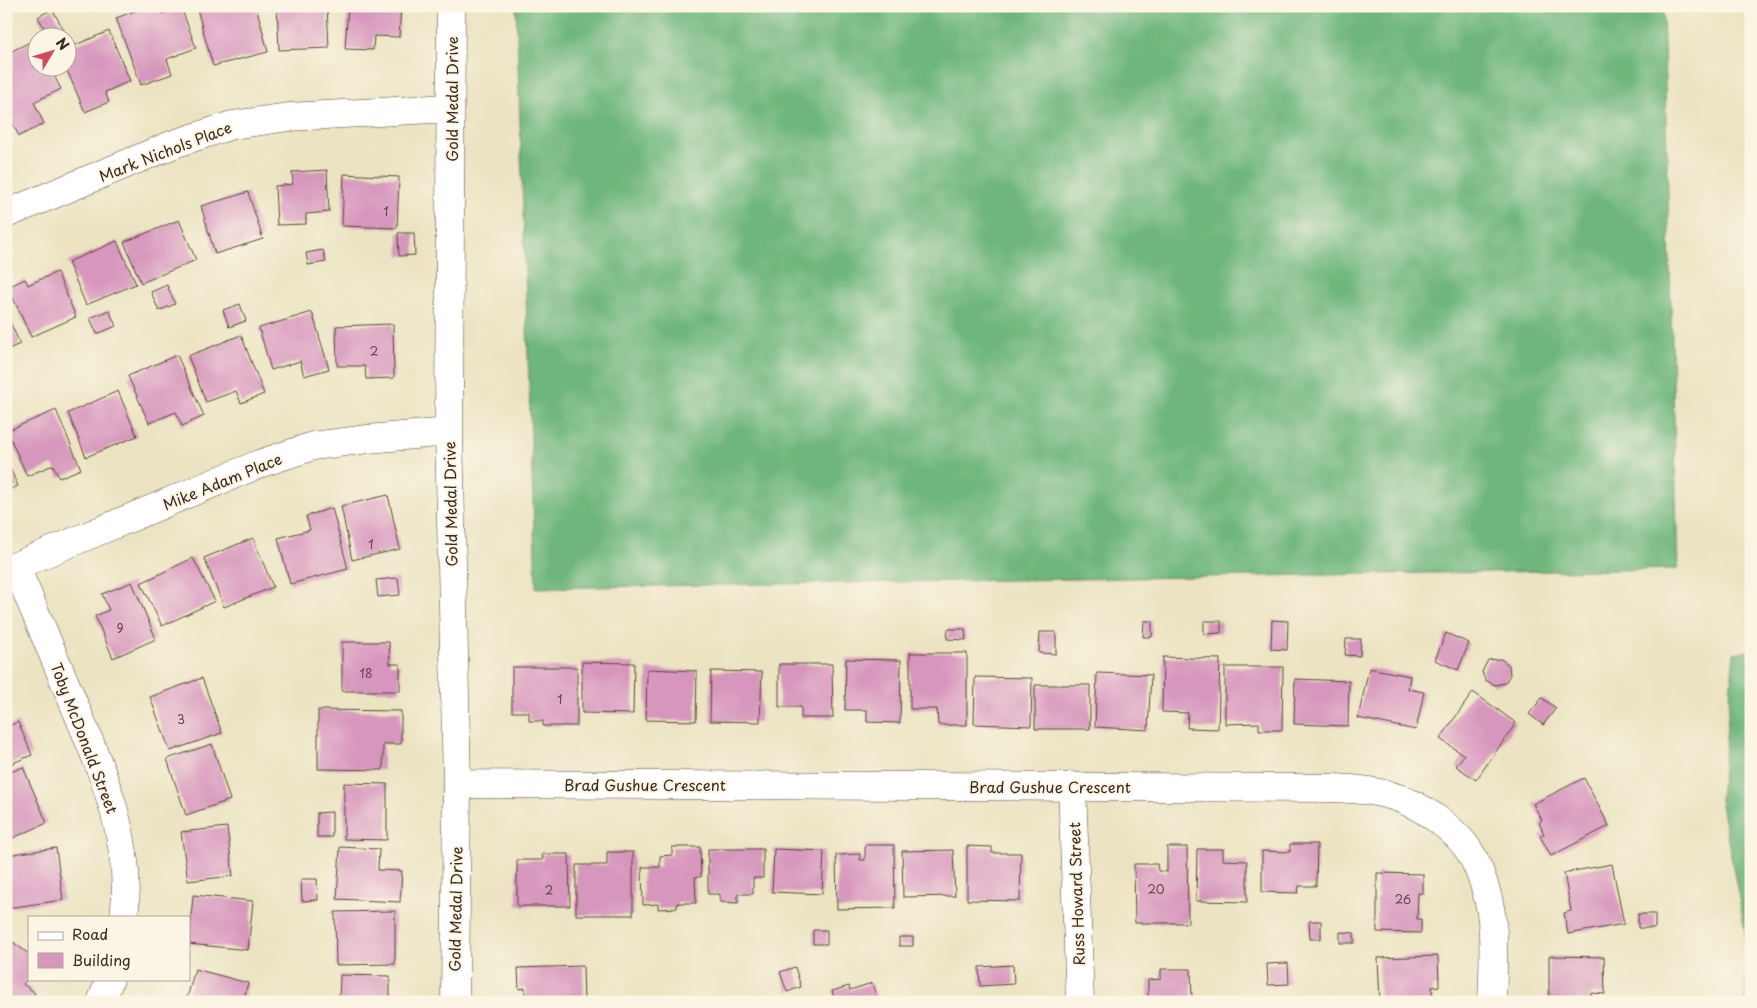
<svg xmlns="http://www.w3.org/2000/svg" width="1757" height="1008" viewBox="0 0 1757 1008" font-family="'Playpen Sans',sans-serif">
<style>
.forest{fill:#6eb67d;stroke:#54704e}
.building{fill:#d796bd}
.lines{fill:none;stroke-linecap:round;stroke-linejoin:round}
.street-casing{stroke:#554636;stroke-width:29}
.street{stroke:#fff;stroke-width:28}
.labels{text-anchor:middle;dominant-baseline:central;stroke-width:4;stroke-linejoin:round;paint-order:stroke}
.number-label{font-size:12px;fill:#624546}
.street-label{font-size:15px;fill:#3b2a1e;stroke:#fcf5e5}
</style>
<rect width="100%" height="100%" fill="#fcf5e5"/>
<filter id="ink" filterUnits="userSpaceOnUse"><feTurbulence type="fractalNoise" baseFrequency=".02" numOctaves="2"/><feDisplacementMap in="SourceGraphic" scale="10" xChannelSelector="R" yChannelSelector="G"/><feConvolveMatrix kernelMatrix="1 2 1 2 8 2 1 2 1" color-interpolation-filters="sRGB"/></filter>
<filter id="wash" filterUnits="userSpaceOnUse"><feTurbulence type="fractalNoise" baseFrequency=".0096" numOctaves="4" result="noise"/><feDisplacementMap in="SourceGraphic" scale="20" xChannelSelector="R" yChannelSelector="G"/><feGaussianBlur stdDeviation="1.12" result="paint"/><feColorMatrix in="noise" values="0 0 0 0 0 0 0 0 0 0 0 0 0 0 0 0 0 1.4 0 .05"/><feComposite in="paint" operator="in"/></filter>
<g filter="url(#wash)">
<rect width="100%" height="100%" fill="#ebe3c1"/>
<!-- forest -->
<path class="forest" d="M516 6H1663L1678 569 536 588Z
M1751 651V1002H1746L1745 930 1720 799 1734 653Z"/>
<g id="blocks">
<!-- building -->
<path class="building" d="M148 6H160L162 14 181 7 196 48 167 59 172 74 141 85 116 18Z
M207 6H256L268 52 213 66 197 9Z
M277 6H327L329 48 279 50Z
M348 6H401L399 37 374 36 373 50 345 49Z
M52 9 64 30 50 38 38 17Z
M109 31 130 81 105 92 109 102 85 112 66 68H68V48Z
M36 39 38 43V68H50L61 89 34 102 44 124 19 136 6 111V54Z
M327 170 329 212 306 214V224L277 225 275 186 293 184 292 172Z
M344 174 399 177 397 228 342 226Z
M248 192 263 239 215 254 201 206Z
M179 220 196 260 141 283 124 242Z
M398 233H414L415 255 399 256Z
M117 241 136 284 86 305 68 262Z
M323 250 326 262 308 265 306 253Z
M57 272 76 317 31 337 8 287 25 279 28 285Z
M167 285 175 304 159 311 151 292Z
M240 304 246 321 229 327 223 310Z
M109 310 116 326 97 334 90 318Z
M312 312 329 369 304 376 300 361 271 370 259 328Z
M6 313 20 344 6 350Z
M393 324 394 378 366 379 365 366H337L336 326Z
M241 335 264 394 241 403 236 391 206 402 188 356Z
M177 355 204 416 182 426 176 412 149 423 128 376Z
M118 391 137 436 86 457 68 413Z
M56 410 81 469 59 478 53 465 27 476 7 431Z
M6 460 18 486 6 491Z
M388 495 400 549 352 560 341 506Z
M332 508 348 569 290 584 278 538 310 530 306 516Z
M253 538 273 587 224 607 204 558Z
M193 558 215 601 162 626 141 583Z
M398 578 400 595 378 597 376 580Z
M132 582 156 639 113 658 95 616 109 610 102 594Z
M1272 620 1288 621 1287 650 1271 649Z
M1144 621H1152V637H1143Z
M1204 621H1221V633L1204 634Z
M948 629H965L966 640 947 639Z
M1040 632H1056V654L1039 653Z
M1446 633 1469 643 1458 670 1435 660Z
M1346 639H1361L1360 656 1345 655Z
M342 642H389L390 664H400V691H342Z
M910 653H967V725H938L937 709H910Z
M1163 657 1220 659 1218 729 1187 728 1188 713 1162 712Z
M846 659 901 660 900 723 867 722V710H845Z
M1501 659 1509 665 1510 675 1505 683 1495 685 1485 680 1482 672 1488 660Z
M582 662 634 663 633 714 582 713Z
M779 664H832L833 718H801V707H779Z
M512 667H577V726H543V721H529V712H512Z
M1225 667H1283L1282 730H1259V723L1225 724Z
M1369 668 1410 676 1408 689 1424 692 1416 730 1358 718Z
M647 669 697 671 696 721 646 720Z
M711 671 762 672 760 722 710 721Z
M1097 673 1151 675 1148 730 1095 727Z
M975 677 1032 678 1031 726 974 724Z
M202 678 222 733 170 751 150 697Z
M1295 679 1349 681 1348 726 1294 724Z
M1035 685H1090V729H1035Z
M1473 692 1516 723 1476 780 1456 766 1464 755 1440 739Z
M1542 698 1556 708 1543 725 1529 714Z
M318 710 401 711V744H383V770L318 769Z
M18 722 32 755 6 766V727Z
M212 744 230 800 186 815 167 759Z
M23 767 47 823 6 841V774Z
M1584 778 1609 826 1551 856 1540 836 1544 834 1539 823 1542 820 1533 804Z
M344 783 387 784V840L344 839Z
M332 812V837H317V813Z
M227 827 233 876 188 881 181 832Z
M1290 844H1317L1316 886H1299L1298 893 1262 892V851L1290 852Z
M865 845H894L895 908 837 909 836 855 860 854V860H865Z
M967 846 992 847V853H1021L1020 901 967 900Z
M340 847 379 849 378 870 402 871 400 902 337 899Z
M672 847H700L701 877H695L696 903H677V908L658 909V904L643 905 642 867H660V856L672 855Z
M1167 847H1187L1188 923H1135L1134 864H1157L1158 871 1167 872Z
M56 848 63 900 7 908 6 855Z
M708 849H763V878H753V894H738V903L720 902V894H708Z
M774 849 824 851 822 894 772 892Z
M1197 849H1223V860L1247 861V902L1196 901Z
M953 850 955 896 903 897 902 851Z
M607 852H633V915H576V865H607Z
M542 854H569L570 906H517V860H543Z
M1612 864 1624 924 1568 934 1564 913 1571 911 1564 873Z
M1377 873 1423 874V893H1418L1417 919H1421V933L1377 932Z
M301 879H317L318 900 302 901Z
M193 895 253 901 248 950 189 944Z
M395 911V964L336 965 335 912Z
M1638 914H1655V928H1638Z
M1309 921H1321V939H1310Z
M813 930H827V944H813Z
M1340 932 1354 933V943H1340Z
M6 937 29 954V977L23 984 35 993 28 1002H6Z
M899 937H913V946H899Z
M1438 956 1439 986 1432 987 1433 1002H1380L1378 958Z
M1549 956 1604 957 1605 994 1591 993V1002H1549Z
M1288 963 1289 984 1268 985 1267 964Z
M1013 965 1014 984 980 986 979 967Z
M583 966 584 1002H525V988L519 989 518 968Z
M795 967 801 987 787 992 780 972Z
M195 969 248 983 243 1002H186Z
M1161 969H1191L1192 1002H1148V980L1161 979Z
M340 975 390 976V1002H339Z
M872 983 878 1002H822L834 997 832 991 849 986 850 990Z
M1019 997V1002H968V1000Z"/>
</g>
</g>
<g filter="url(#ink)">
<use href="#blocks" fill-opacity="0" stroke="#554636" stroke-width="1"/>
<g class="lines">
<!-- street casing -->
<g class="street-casing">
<path id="street" d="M451 6 449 432 457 784 455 1002
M6 214 174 144 232 125 289 117 450 108
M16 567C34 610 52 653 71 697 100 767 134 839 124 917
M6 570 259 464 313 446 368 439 449 432
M457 784 1332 788C1357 789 1385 791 1408 802 1428 811 1455 830 1468 849 1480 867 1490 899 1492 921 1495 948 1493 975 1492 1002
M1072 786 1080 1002
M101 1002 110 979"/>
</g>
<!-- street -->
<use href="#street" class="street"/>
</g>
</g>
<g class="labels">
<!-- number labels -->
<g class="number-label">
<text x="386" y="211">1</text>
<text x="374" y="351">2</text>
<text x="371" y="544">1</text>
<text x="120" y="628">9</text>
<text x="366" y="673">18</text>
<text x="560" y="699">1</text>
<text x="181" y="719">3</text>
<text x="1156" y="889">20</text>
<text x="549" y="890">2</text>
<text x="1403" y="899">26</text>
</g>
<!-- street labels -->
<g class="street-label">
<text transform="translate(451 99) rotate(-90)">Gold Medal Drive</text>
<text transform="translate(165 151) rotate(-21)">Mark Nichols Place</text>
<text transform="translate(222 481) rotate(-22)">Mike Adam Place</text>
<text transform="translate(450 504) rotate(-91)">Gold Medal Drive</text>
<text transform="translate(85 738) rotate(69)">Toby McDonald Street</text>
<text x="645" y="784">Brad Gushue Crescent</text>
<text x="1050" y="786">Brad Gushue Crescent</text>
<text transform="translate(1076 894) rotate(-92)">Russ Howard Street</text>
<text transform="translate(455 909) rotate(-89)">Gold Medal Drive</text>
</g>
</g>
<!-- margin -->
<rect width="1757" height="1008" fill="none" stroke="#fcf5e5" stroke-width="25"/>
<!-- legend -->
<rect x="28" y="916" width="162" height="65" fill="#fcf5e5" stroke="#afa495"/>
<rect x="38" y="932" width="25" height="8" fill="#ffffff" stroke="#afa495"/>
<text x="72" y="940" font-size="15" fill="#3b2a1e">Road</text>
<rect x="38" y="953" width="25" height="15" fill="#d796bd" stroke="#afa495"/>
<text x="72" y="966" font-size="15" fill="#3b2a1e">Building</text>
<!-- north arrow -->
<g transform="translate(52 52) rotate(52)"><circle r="24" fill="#fcf5e5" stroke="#afa495"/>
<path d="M0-4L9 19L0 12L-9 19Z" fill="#d1495b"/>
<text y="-8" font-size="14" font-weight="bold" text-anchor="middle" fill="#3b2a1e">N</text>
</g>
</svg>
